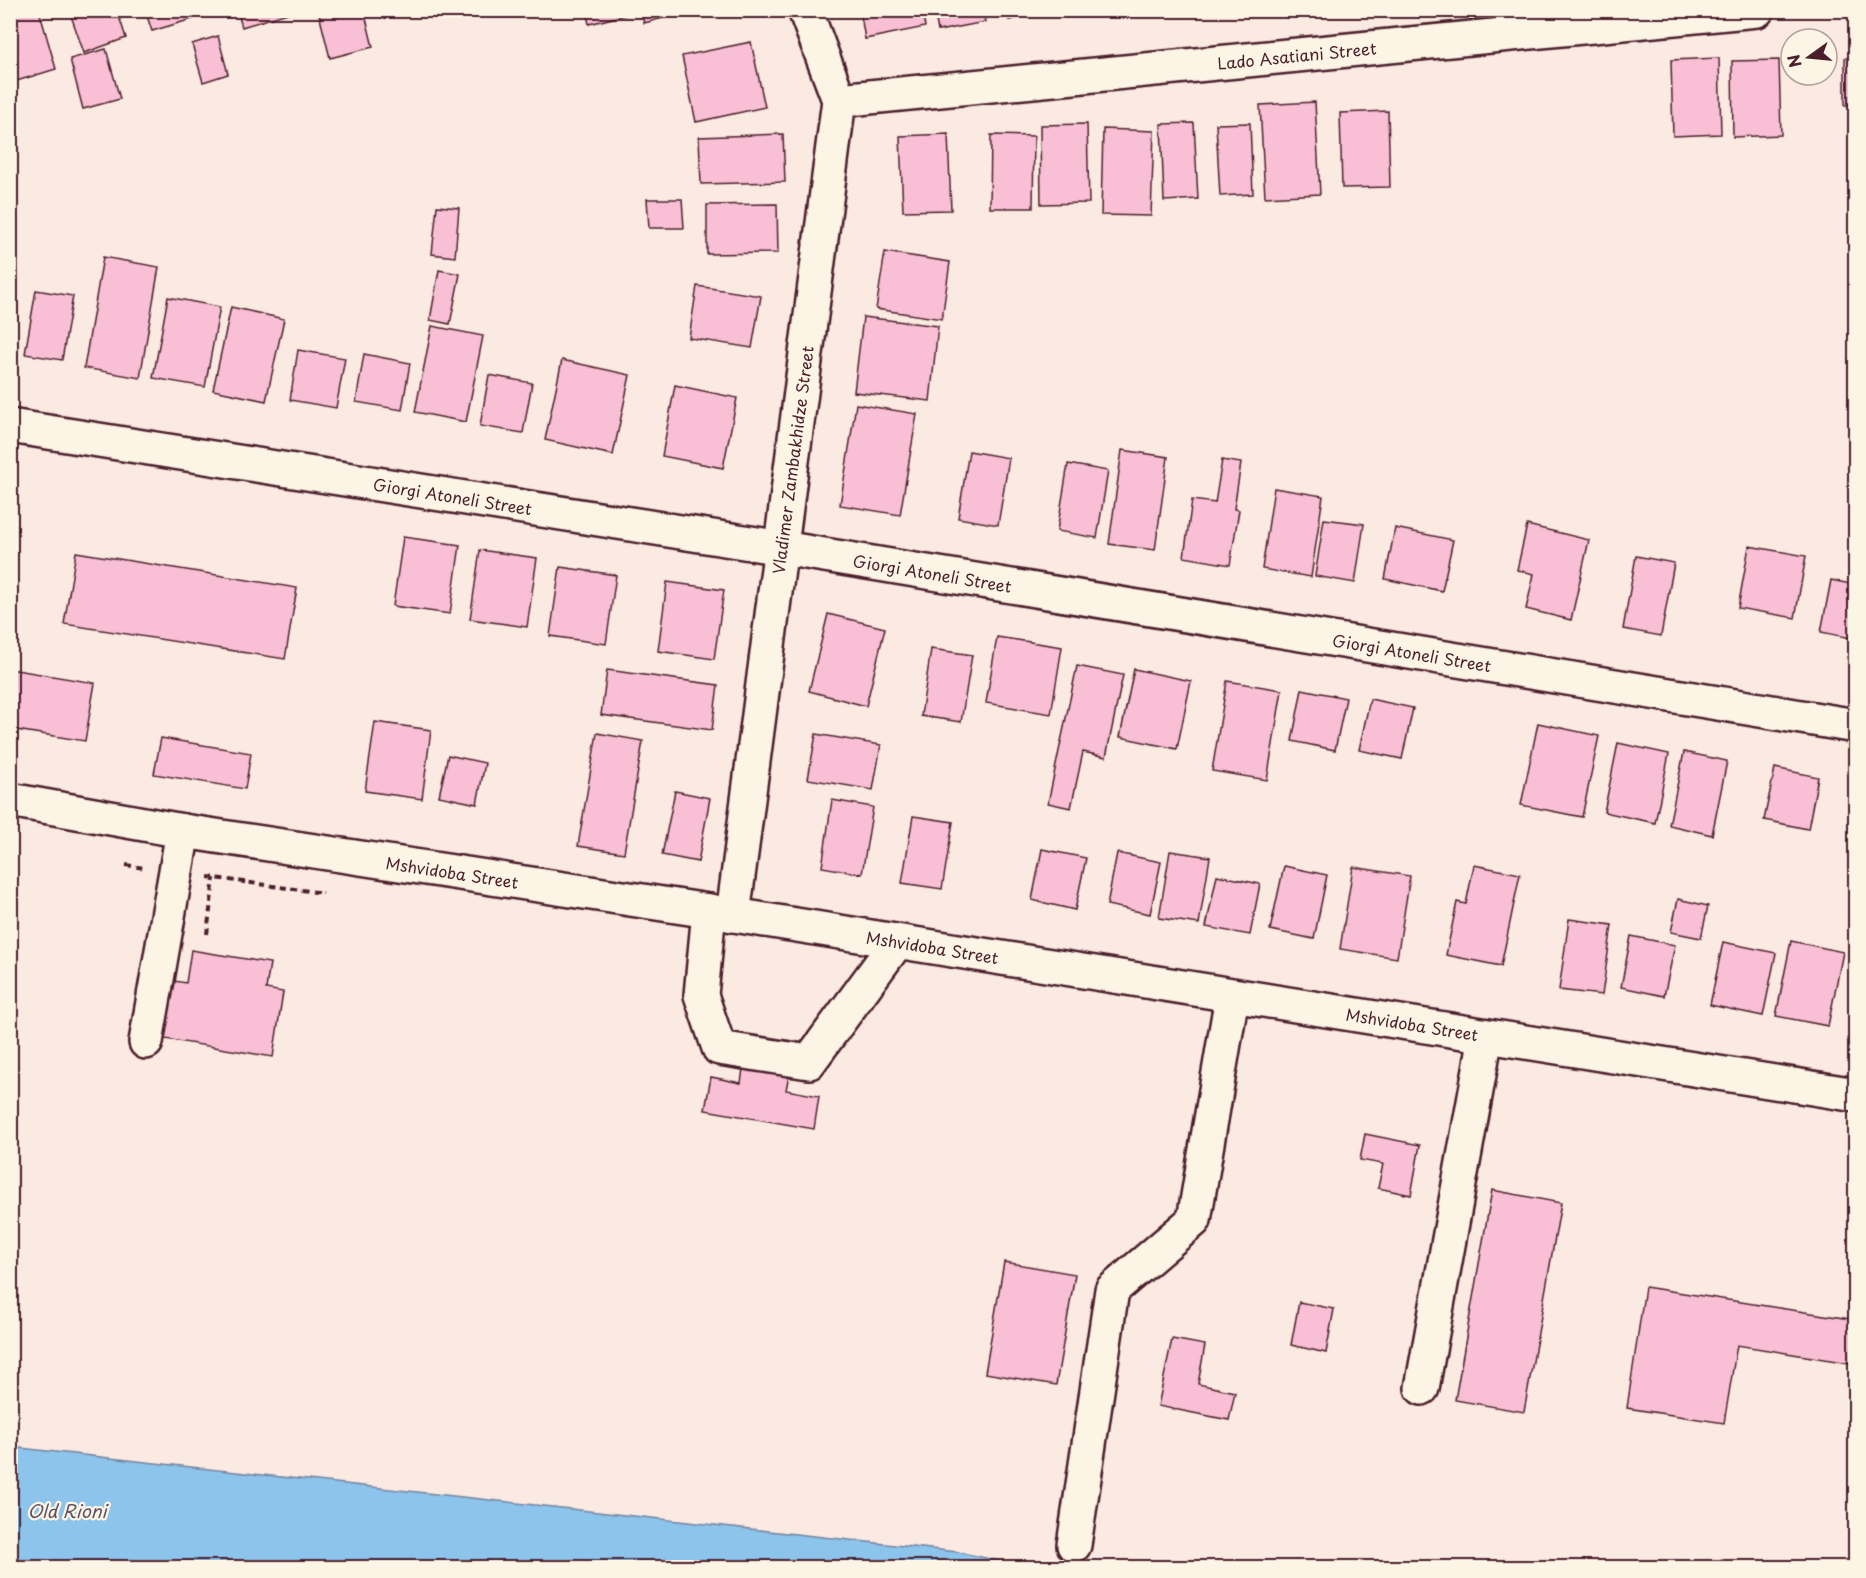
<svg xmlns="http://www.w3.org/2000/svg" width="1866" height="1578" viewBox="0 0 1866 1578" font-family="'Playpen Sans',sans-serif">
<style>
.water{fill:#8cc4eb;stroke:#72829e;stroke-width:1.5}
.building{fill:#f9c0d5;stroke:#4a1f2b;stroke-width:1.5}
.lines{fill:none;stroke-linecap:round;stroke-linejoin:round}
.minor-casing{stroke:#4a1f2b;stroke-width:38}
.path{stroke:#4a1f2b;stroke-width:4;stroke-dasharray:6 4.5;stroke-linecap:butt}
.minor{stroke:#fcf5e5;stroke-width:33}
.labels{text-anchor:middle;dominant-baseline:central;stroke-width:4.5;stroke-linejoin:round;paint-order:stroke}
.street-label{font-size:16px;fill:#4a1f2b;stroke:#fcf5e5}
.water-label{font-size:18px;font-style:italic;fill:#5e5165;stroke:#fcf5e5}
</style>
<rect width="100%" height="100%" fill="#fbeae2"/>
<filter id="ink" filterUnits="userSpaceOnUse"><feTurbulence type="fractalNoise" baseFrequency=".0167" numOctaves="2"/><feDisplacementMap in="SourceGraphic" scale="12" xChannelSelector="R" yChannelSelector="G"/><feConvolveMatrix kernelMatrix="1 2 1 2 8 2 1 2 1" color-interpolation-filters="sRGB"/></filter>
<g filter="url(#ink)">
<!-- water -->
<path class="water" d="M11 1447 958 1552 1027 1567H11Z"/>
<!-- building -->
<path class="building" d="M39 10 56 69 10 83V12Z
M69 10H117L126 38 84 53Z
M145 10H197L199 17 152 31Z
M237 10H290L291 12 242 27Z
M318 10H364L373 47 330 58Z
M586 10H693L644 23 641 11 589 24Z
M860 10H922L925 27 865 39Z
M934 10H983L985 22 938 31Z
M1007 10H1048L1049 12 1009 20Z
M218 36 228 74 203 82 192 44Z
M751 42 765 107 696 122 682 56Z
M106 49 120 99 83 109 70 59Z
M1719 58 1721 134 1673 136 1671 60Z
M1845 58H1856V105H1845Z
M1779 60 1781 135 1733 137 1732 61Z
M1315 102 1320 194 1265 197 1260 105Z
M1388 111 1390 187 1342 188 1340 113Z
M1194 123 1198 199 1164 201 1161 124Z
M1250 123 1253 194 1220 196 1216 124Z
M1087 124 1089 203 1041 204 1040 125Z
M1103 129 1154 131 1151 216 1101 215Z
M783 134 785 182 701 184 699 137Z
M948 134 951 210 903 211 900 136Z
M991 135 1034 136 1033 208H990Z
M647 199H682L684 228H649Z
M777 204 778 253 707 254V205Z
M437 206 459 208 455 257 432 254Z
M885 252 950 262 942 319 876 309Z
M103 257 159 267 140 378 84 368Z
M439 270 460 274 450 324 430 320Z
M697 286 761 296 752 348 689 338Z
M36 290 73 296 62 360 25 354Z
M168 297 220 307 205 387 153 378Z
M231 307 284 319 266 401 213 390Z
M863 317 938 326 930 401 854 392Z
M432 326 483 336 466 422 415 412Z
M298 350 345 358 336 408 290 400Z
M364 354 410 363 402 410 356 402Z
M562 360 630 375 613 455 545 440Z
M489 375 532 383 523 433 480 426Z
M675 385 737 398 723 468 662 456Z
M856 404 917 414 900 515 840 505Z
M1122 450 1168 457 1155 550 1109 544Z
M969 451 1009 458 998 525 958 518Z
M1222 460 1241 463 1234 509 1239 510 1230 565 1184 557 1192 500 1215 503Z
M1068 464 1108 471 1097 538 1057 531Z
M1274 488 1323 496 1311 577 1262 569Z
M1324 519 1364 524 1355 583 1315 576Z
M1527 525 1589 540 1571 620 1526 609 1534 574 1517 570Z
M1395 528 1453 540 1442 591 1385 579Z
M403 537 460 545 450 614 393 606Z
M1749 546 1806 556 1795 618 1738 608Z
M480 550 537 558 527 627 470 619Z
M76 552 297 588 285 659 64 624Z
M1636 556 1674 563 1661 636 1623 629Z
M560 567 616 575 606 644 550 636Z
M1831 580 1856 585V639L1821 632Z
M667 582 724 590 714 659 658 651Z
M828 614 885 628 866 706 809 691Z
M997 637 1062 647 1051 714 986 703Z
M931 649 972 655 961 722 921 716Z
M1077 666 1123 675 1106 757 1083 752 1071 808 1048 803Z
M10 669 95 683 85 741 10 729Z
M1134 669 1191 681 1177 749 1120 737Z
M607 670 718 685 712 730 601 715Z
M1227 681 1282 690 1267 780 1212 771Z
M1302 689 1346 698 1335 750 1292 741Z
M1370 699 1413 708 1402 759 1359 750Z
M375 722 431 730 422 799 365 791Z
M1538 723 1599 736 1582 817 1521 805Z
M597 733 643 741 624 853 578 846Z
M816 734 881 745 873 790 808 779Z
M161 738 251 753 245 789 154 774Z
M1618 743 1669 754 1655 823 1604 812Z
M1684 752 1727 761 1712 835 1669 825Z
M448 755 485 763 477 804 439 796Z
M1775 768 1818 777 1808 829 1764 820Z
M675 791 710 798 698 862 662 855Z
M832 800 873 807 862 874 822 867Z
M913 816 953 822 942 889 902 883Z
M1042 849 1086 858 1075 910 1032 900Z
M1170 851 1210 857 1199 924 1159 918Z
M1117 853 1161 862 1150 914 1107 905Z
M1474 865 1520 874 1501 966 1446 955 1457 902 1466 904Z
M1284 866 1327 875 1314 939 1270 930Z
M1353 867 1410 876 1397 958 1340 949Z
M1217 875 1260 884 1250 935 1206 927Z
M1678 899 1708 906 1701 938 1671 932Z
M1569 919 1612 925 1602 995 1559 990Z
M1631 936 1675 945 1664 996 1621 987Z
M1791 941 1843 952 1828 1026 1776 1016Z
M1723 942 1776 953 1763 1016 1710 1005Z
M191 950 270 963 266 989 283 992 273 1057 159 1038 169 980 186 983Z
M744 1061 790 1069 786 1090 819 1096 814 1129 705 1110 711 1077 741 1083Z
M1365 1134 1420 1145 1411 1195 1378 1188 1383 1164 1360 1160Z
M1492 1190 1561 1203 1524 1412 1455 1400Z
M1004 1262 1075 1274 1056 1385 985 1373Z
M1645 1287 1856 1320V1364L1737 1345 1724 1423 1627 1408Z
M1299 1302 1334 1309 1326 1353 1291 1345Z
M1172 1339 1205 1345 1198 1384 1235 1392 1229 1420 1158 1406Z"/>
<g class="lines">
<!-- minor casing -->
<g class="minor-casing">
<g id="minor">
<path id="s1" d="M839 100 1757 10"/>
<path id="s2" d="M10 426 782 548 1856 726"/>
<path id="s3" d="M10 800 183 831 709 911 1856 1095"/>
<path d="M709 911 701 995 719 1048 809 1062 897 942"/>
<path id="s4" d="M733 915 839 100 805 10"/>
<path d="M146 1042 183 831"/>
<path d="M1422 1388 1486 1036"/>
<path d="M1074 1545 1112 1290 1194 1220 1232 996"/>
</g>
</g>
<!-- path -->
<path class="path" d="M126 865 144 868
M208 877 323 893
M207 934 214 878"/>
<!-- minor -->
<use href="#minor" class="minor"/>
</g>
</g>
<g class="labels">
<!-- street labels -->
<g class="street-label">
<text stroke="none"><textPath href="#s1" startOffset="460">Lado Asatiani Street</textPath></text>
<text stroke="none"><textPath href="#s4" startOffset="459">Vladimer Zambakhidze Street</textPath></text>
<text stroke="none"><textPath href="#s2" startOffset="448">Giorgi Atoneli Street</textPath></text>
<text stroke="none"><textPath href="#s2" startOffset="934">Giorgi Atoneli Street</textPath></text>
<text stroke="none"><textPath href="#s2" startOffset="1420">Giorgi Atoneli Street</textPath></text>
<text stroke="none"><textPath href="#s3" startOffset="448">Mshvidoba Street</textPath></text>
<text stroke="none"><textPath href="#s3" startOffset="934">Mshvidoba Street</textPath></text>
<text stroke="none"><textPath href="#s3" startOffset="1420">Mshvidoba Street</textPath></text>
</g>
<!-- water labels -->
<g class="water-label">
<text x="67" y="1510">Old Rioni</text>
</g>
</g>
<!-- margin -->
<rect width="1866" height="1578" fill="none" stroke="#fcf5e5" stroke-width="36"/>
<rect x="18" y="18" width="1830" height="1542" fill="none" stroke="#4a1f2b" stroke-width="2" filter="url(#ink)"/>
<!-- north arrow -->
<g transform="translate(1809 57) rotate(255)"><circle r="28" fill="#fcf5e5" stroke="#b59f9b" stroke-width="1.5"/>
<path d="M0-4.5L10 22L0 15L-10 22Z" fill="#4a1f2b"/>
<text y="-9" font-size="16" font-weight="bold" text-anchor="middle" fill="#4a1f2b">N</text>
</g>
</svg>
